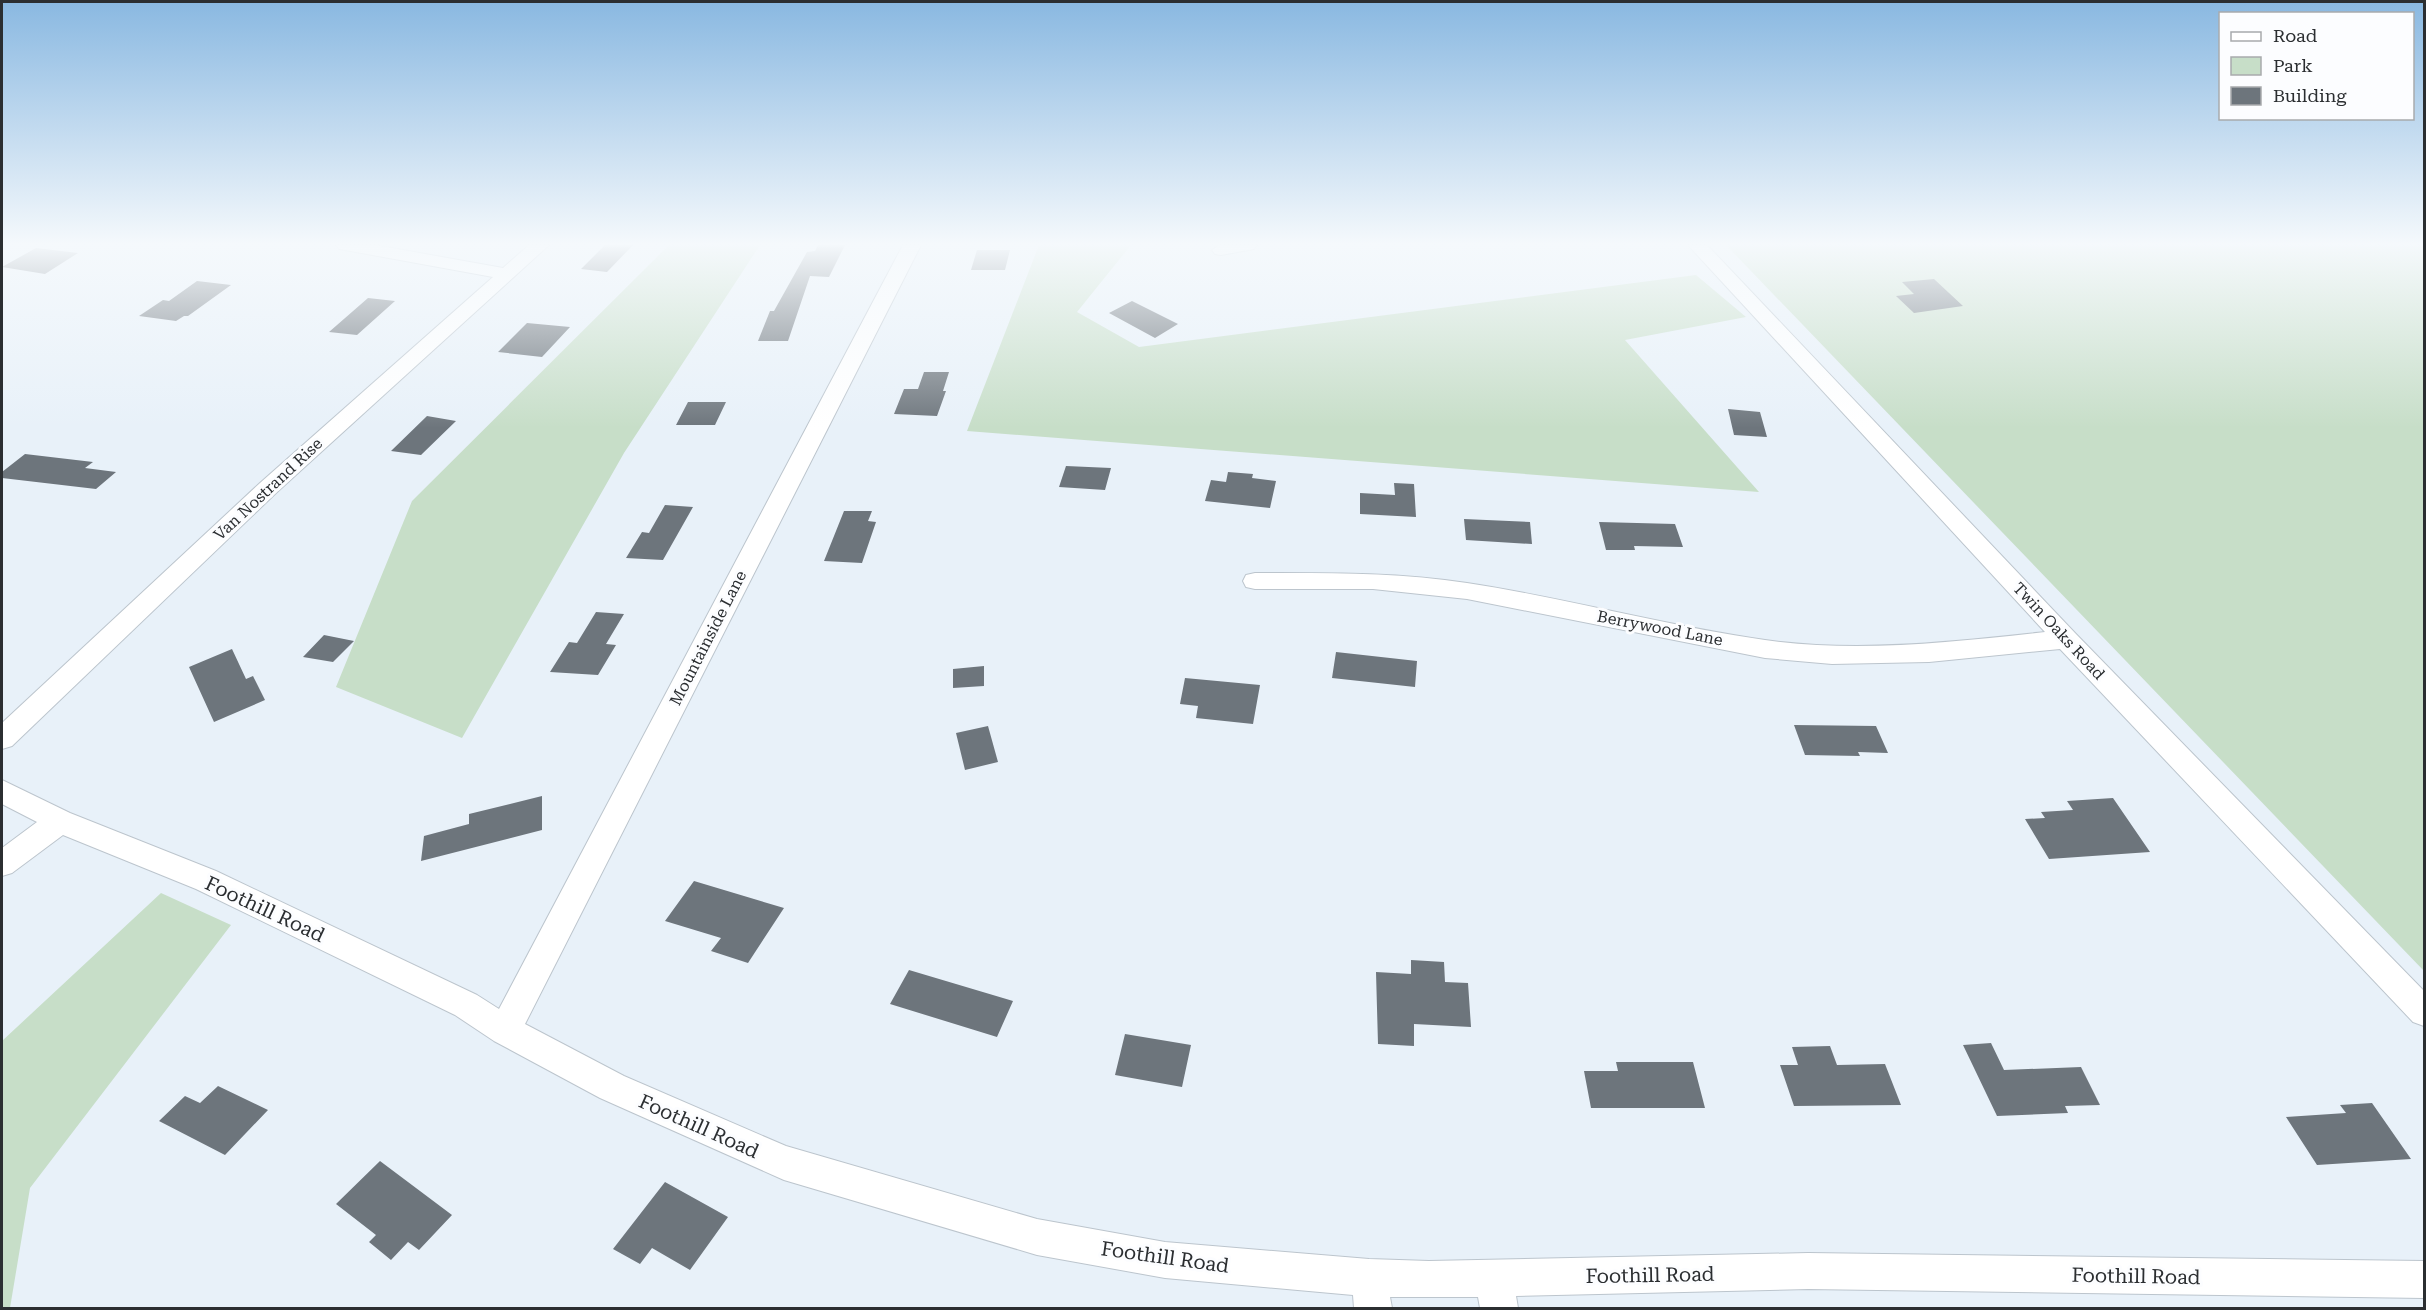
<svg xmlns="http://www.w3.org/2000/svg" width="2426" height="1310" viewBox="0 0 2426 1310" font-family="'Roboto Serif',serif">
<style>
.green{fill:#c7dec8}
.building{fill:#6d757c}
.lines{fill:none;stroke-linecap:round;stroke-linejoin:round}
.minor-casing{stroke:#bcc5cd;stroke-width:2}
.minor{fill:#fff;fill-rule:evenodd}
.labels{text-anchor:middle;dominant-baseline:central;stroke-width:6;stroke-linejoin:round;paint-order:stroke}
.street-label{font-size:16px;fill:#2b2e31;stroke:#fcfdff}
.near-street-label{font-size:20px;fill:#2b2e31;stroke:#fcfdff}
</style>
<rect width="100%" height="100%" fill="#e8f1f9"/>
<!-- green -->
<path class="green" d="M669 245H760L624 453 462 738 336 687 412 501Z
M1039 245H1131L1077 312 1139 347 1696 275 1746 317 1625 340 1759 492 967 431Z
M1726 245H2424V971Z
M161 893 231 925 30 1188 10 1308H2V1041Z"/>
<!-- building -->
<path class="building" d="M605 245H633L607 272 581 269Z
M818 245H845L829 277 810 276 788 341H758L770 311H774L807 252 815 251Z
M36 248 78 253 45 274 2 267Z
M977 250H1010L1005 270H971Z
M1934 279 1963 306 1914 313 1896 296 1914 294 1902 282Z
M197 281 231 285 188 316H184L176 321 139 316 163 300 169 301Z
M368 298 395 301 357 335 329 332Z
M1132 301 1178 324 1155 338 1109 313Z
M527 323 570 327 542 357 498 352Z
M924 372H949L943 391H946L937 416 894 414 904 389H918Z
M688 402H726L715 425H676Z
M1728 409 1760 412 1767 437 1734 435Z
M427 416 456 421 421 455 391 451Z
M25 454 93 462 85 468 116 472 96 489 2 478V472Z
M1066 466 1111 468 1105 490 1059 487Z
M1228 472 1253 474 1252 478 1276 481 1270 508 1205 501 1211 480 1226 482Z
M1394 483 1414 484 1416 517 1360 514V493L1395 495Z
M665 505 693 507 663 560 626 558 642 532 649 533Z
M844 511H872L868 521 876 522 862 563 824 561Z
M1464 519 1530 522 1532 544 1466 540Z
M1599 522 1675 524 1683 547 1634 546 1635 550H1606Z
M596 612 624 614 606 644 616 645 598 675 550 672 569 642 577 643Z
M324 635 354 641 333 662 303 657Z
M232 649 246 679 253 676 265 700 214 722 189 667Z
M1336 652 1417 661 1415 687 1332 678Z
M984 666V686L953 688V669Z
M1185 678 1260 685 1253 724 1196 718 1198 706 1180 704Z
M1794 725 1876 726 1888 753 1858 752 1860 756 1805 755Z
M988 726 998 762 965 770 956 733Z
M542 796V830L421 861 424 836 469 824V814Z
M2113 798 2150 852 2049 859 2025 819 2045 818 2041 812 2073 810 2067 801Z
M694 881 784 908 748 963 711 951 721 938 665 921Z
M1411 960 1444 962 1445 982 1468 983 1471 1027 1414 1024V1046L1378 1044 1376 972 1411 974Z
M909 970 1013 1001 997 1037 890 1004Z
M1125 1034 1191 1045 1182 1087 1115 1075Z
M1991 1043 2004 1070 2081 1067 2100 1105 2065 1106 2068 1113 1997 1116 1963 1045Z
M1830 1046 1837 1065 1885 1064 1901 1105 1794 1106 1780 1065H1798L1792 1047Z
M1616 1062H1693L1705 1108H1591L1584 1071H1618Z
M218 1086 268 1110 225 1155 159 1121 185 1096 200 1103Z
M2372 1103 2411 1159 2317 1165 2286 1117 2346 1113 2340 1105Z
M380 1161 452 1215 419 1250 408 1242 391 1260 369 1242 376 1235 336 1204Z
M665 1182 728 1217 690 1270 652 1248 640 1264 613 1249Z"/>
<g class="lines">
<!-- minor casing -->
<g class="minor-casing">
<path id="minor" d="M336 245H375L503 268 529 245H549L276 493 12 746 2 749V723L260 483 493 277 345 250 339 249Z
M903 245H921L525 1024 624 1076 786 1146 1037 1219 1165 1242 1369 1259 1429 1261 1808 1253 2424 1261V1298L1808 1289 1516 1296 1518 1308H1480L1478 1297H1390L1392 1308H1354L1353 1295 1165 1278 1037 1255 784 1180 600 1098 494 1041 455 1015 196 889 63 835 12 873 2 876V848L37 822 2 804V780L70 813 216 871 477 995 499 1009Z
M1220 245H1257L1254 249 1221 255 1215 254 1212 250Z
M1688 245H1707L2075 633 2424 991V1026L2413 1022 2060 649 1929 662 1832 664 1765 658 1467 599 1373 589H1255L1246 587 1243 581 1246 575 1255 573C1326 573 1397 572 1467 583 1567 598 1665 626 1765 640 1858 653 1952 642 2045 632Z"/>
</g>
<!-- minor -->
<use href="#minor" class="minor"/>
</g>
<!-- sky -->
<linearGradient id="sky" x2="0" y2="1"><stop stop-color="#89b8e1"/><stop offset="0.57" stop-color="#f5f9fc"/><stop offset="1" stop-color="#f5f9fc" stop-opacity="0"/></linearGradient>
<rect width="2426" height="428" fill="url(#sky)"/>
<g class="labels">
<!-- street labels -->
<g class="street-label">
<text transform="translate(268 489) rotate(-43)">Van Nostrand Rise</text>
<text transform="translate(1660 628) rotate(11)">Berrywood Lane</text>
<text transform="translate(2059 631) rotate(47)">Twin Oaks Road</text>
<text transform="translate(708 638) rotate(-63)">Mountainside Lane</text>
</g>
<!-- near-street labels -->
<g class="near-street-label">
<text transform="translate(265 909) rotate(25)">Foothill Road</text>
<text transform="translate(699 1126) rotate(24)">Foothill Road</text>
<text transform="translate(1165 1257) rotate(8)">Foothill Road</text>
<text transform="translate(1650 1275) rotate(-1)">Foothill Road</text>
<text transform="translate(2136 1276) rotate(1)">Foothill Road</text>
</g>
</g>
<!-- border -->
<rect width="2426" height="1310" fill="none" stroke="#2b2e31" stroke-width="6"/>
<!-- legend -->
<rect x="2219" y="12" width="195" height="108" fill="#fcfdff" stroke="#a8aaad" stroke-width="1.5"/>
<rect x="2231" y="32" width="30" height="9" fill="#ffffff" stroke="#a8aaad" stroke-width="1.5"/>
<text x="2273" y="42" font-size="18" fill="#2b2e31">Road</text>
<rect x="2231" y="57" width="30" height="18" fill="#c7dec8" stroke="#a8aaad" stroke-width="1.5"/>
<text x="2273" y="72" font-size="18" fill="#2b2e31">Park</text>
<rect x="2231" y="87" width="30" height="18" fill="#6d757c" stroke="#a8aaad" stroke-width="1.5"/>
<text x="2273" y="102" font-size="18" fill="#2b2e31">Building</text>
</svg>
